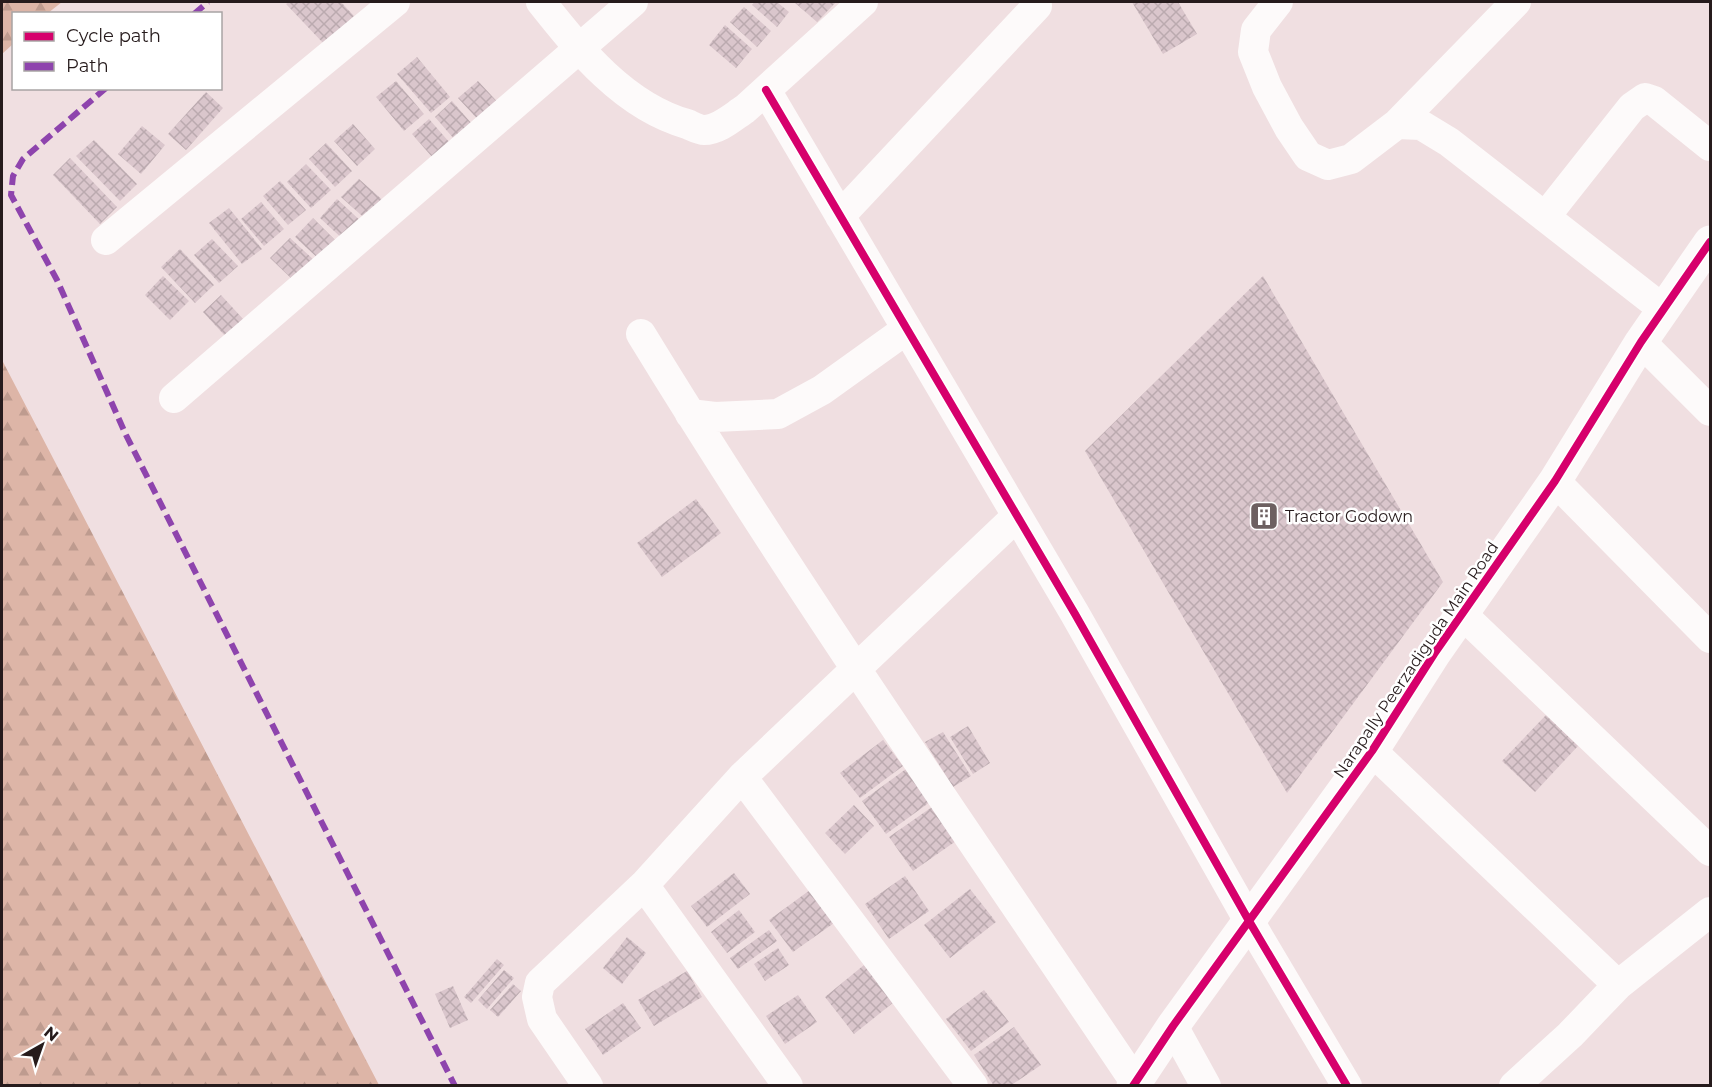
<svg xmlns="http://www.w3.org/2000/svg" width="1712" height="1087" viewBox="0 0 1712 1087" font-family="Montserrat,sans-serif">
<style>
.forest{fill:url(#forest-firs)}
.building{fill:url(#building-cross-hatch)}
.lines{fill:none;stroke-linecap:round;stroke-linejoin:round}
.street{stroke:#fdfafa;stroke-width:30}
.secondary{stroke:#fdfafa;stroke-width:33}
.quiet{stroke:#8e44ad;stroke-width:6;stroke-dasharray:12 6;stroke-linecap:butt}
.cycleway-casing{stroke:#fff;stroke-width:11}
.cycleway{stroke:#d6006c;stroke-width:8}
.labels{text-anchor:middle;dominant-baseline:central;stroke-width:5;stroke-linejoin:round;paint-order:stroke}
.poi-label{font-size:16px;fill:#261b1c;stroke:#fff;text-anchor:start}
.street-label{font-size:16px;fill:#261b1c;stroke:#fff}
</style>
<defs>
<pattern id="forest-firs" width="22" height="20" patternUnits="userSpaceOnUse" patternTransform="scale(1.5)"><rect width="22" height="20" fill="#ddb5a7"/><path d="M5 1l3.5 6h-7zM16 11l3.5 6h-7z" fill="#be9b8f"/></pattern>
<pattern id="building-cross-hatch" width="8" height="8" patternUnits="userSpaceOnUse" patternTransform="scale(1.5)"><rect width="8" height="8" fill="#dac6cc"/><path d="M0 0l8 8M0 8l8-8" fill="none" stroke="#bbaaaf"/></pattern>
</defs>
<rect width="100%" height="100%" fill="#f0dfe1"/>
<!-- forest -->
<path class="forest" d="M2 2H62L48 13 14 14 13 44 2 54Z
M2 360 379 1085H2Z"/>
<!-- building -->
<path class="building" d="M289 2H341L354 16 324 44 286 4Z
M755 2H777L789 12 777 27 752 5Z
M794 2H836L817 22Z
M1132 2H1178L1197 34 1163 54Z
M744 7 771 31 757 47 730 22Z
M725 25 752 49 736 68 709 45Z
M417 57 450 97 431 113 397 74Z
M396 81 424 114 404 131 376 97Z
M478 81 504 109 484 126 458 98Z
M206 92 223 108 186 150 168 134Z
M452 101 479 132 461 147 435 117Z
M429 119 457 151 440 166 412 134Z
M353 124 375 149 357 166 334 141Z
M142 126 165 145 141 174 118 154Z
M94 140 137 184 120 201 76 156Z
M326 143 352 171 335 187 309 159Z
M70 158 117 207 100 224 53 175Z
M306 164 331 190 311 208 287 182Z
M359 179 387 204 370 223 341 197Z
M280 181 306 210 288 225 263 196Z
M337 199 364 224 347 243 320 218Z
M261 202 284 229 264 246 241 219Z
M229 208 262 249 242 264 209 223Z
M313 218 339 244 322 262 295 237Z
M290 238 315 261 295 282 270 258Z
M212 239 238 266 219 283 194 255Z
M180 249 214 285 195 303 161 267Z
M163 276 189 301 170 320 145 295Z
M1263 276 1443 582 1287 793 1085 451Z
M221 295 244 320 226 337 203 312Z
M696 499 721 533 662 577 637 543Z
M1546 715 1578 746 1535 792 1502 761Z
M968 726 990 763 973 774 950 737Z
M943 732 971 776 953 787 925 742Z
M883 740 903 766 860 798 840 773Z
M906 769 930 802 886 834 862 801Z
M854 805 874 826 845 854 825 833Z
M932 807 956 841 913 871 889 837Z
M734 873 750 894 707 927 691 906Z
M905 876 929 911 889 939 865 904Z
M970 889 996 922 950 958 924 925Z
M810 890 834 923 793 952 769 920Z
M739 910 755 932 727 953 711 932Z
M769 930 777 941 738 969 730 958Z
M627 937 646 953 622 984 603 968Z
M778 948 789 965 765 981 754 964Z
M497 959 504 965 471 1003 464 997Z
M864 965 894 1002 854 1034 825 997Z
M504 970 514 978 487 1009 478 1000Z
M687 971 702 997 654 1026 638 1000Z
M513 984 521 991 498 1017 490 1010Z
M453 986 468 1020 450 1028 435 994Z
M984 990 1009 1022 971 1051 946 1019Z
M798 995 817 1022 785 1044 766 1016Z
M623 1003 641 1028 603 1055 585 1029Z
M1014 1027 1041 1065 1010 1086H994L974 1055Z"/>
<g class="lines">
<!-- street -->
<path class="street" d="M541 2C580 51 624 106 687 124 692 126 699 130 704 130 719 130 734 116 745 109L863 2
M1278 2 1256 30 1253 52 1267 87 1289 128 1308 156 1328 165 1351 159 1397 124 1421 125 1449 142 1663 309
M766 90 1075 614 1249 921 1347 1086
M1397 124 1516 2
M840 216 1037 6
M1545 217 1632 107 1645 98 1654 101 1710 146
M106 240 395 2
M641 334C797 589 968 834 1135 1082
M1641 342 1710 411
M174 398 633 2
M690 414 715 417 778 414 822 390 907 329
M1555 481 1710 638
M1463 615 1710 851
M1372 751 1618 985
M742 777 973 1086
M644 885 788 1086
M1173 1026 1206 1086
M588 1086 542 1019 537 997 540 983 644 885 742 777 1017 516
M1514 1086 1570 1035 1618 985 1710 912"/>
<!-- secondary -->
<path class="secondary" d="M1133 1086 1173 1026 1372 751 1434 654 1555 481 1641 342 1710 242"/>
<!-- quiet -->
<path class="quiet" d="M194 14 208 2
M106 88 23 159 13 176 11 195 57 280 126 435 455 1086"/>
<!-- cycleway casing -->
<g class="cycleway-casing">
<path id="cycleway" d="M766 90 1075 614 1249 921 1347 1086
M1133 1086 1173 1026 1372 751 1434 654 1555 481 1641 342 1710 242"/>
</g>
<!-- cycleway -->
<use href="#cycleway" class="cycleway"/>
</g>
<!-- icons -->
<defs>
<g id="building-square" transform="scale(1.5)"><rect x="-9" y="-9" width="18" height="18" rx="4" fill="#6d6061" stroke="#fff"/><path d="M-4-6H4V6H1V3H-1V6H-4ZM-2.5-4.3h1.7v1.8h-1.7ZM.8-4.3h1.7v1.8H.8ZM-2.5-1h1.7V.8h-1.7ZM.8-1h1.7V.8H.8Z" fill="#fff"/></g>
</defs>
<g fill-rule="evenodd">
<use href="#building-square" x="1264" y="516"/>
</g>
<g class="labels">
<!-- poi labels -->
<g class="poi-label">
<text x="1285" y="516">Tractor Godown</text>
</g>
<!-- street labels -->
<g class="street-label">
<text transform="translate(1416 660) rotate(-56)">Narapally Peerzadiguda Main Road</text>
</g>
</g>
<!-- border -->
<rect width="1712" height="1087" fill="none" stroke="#261b1c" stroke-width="6"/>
<!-- legend -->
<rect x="12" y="12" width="210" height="78" fill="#ffffff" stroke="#a8a4a4" stroke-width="1.5"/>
<rect x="24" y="32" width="30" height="9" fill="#d6006c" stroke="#a8a4a4" stroke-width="1.5"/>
<text x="66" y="42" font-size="18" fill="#261b1c">Cycle path</text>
<rect x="24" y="62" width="30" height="9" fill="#8e44ad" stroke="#a8a4a4" stroke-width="1.5"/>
<text x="66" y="72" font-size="18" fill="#261b1c">Path</text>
<!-- north arrow -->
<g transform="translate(42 1045) rotate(40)" stroke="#ffffff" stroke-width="4.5" paint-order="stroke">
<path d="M0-4.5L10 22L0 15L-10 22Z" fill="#261b1c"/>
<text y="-9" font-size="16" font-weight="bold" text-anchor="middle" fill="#261b1c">N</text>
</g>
</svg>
